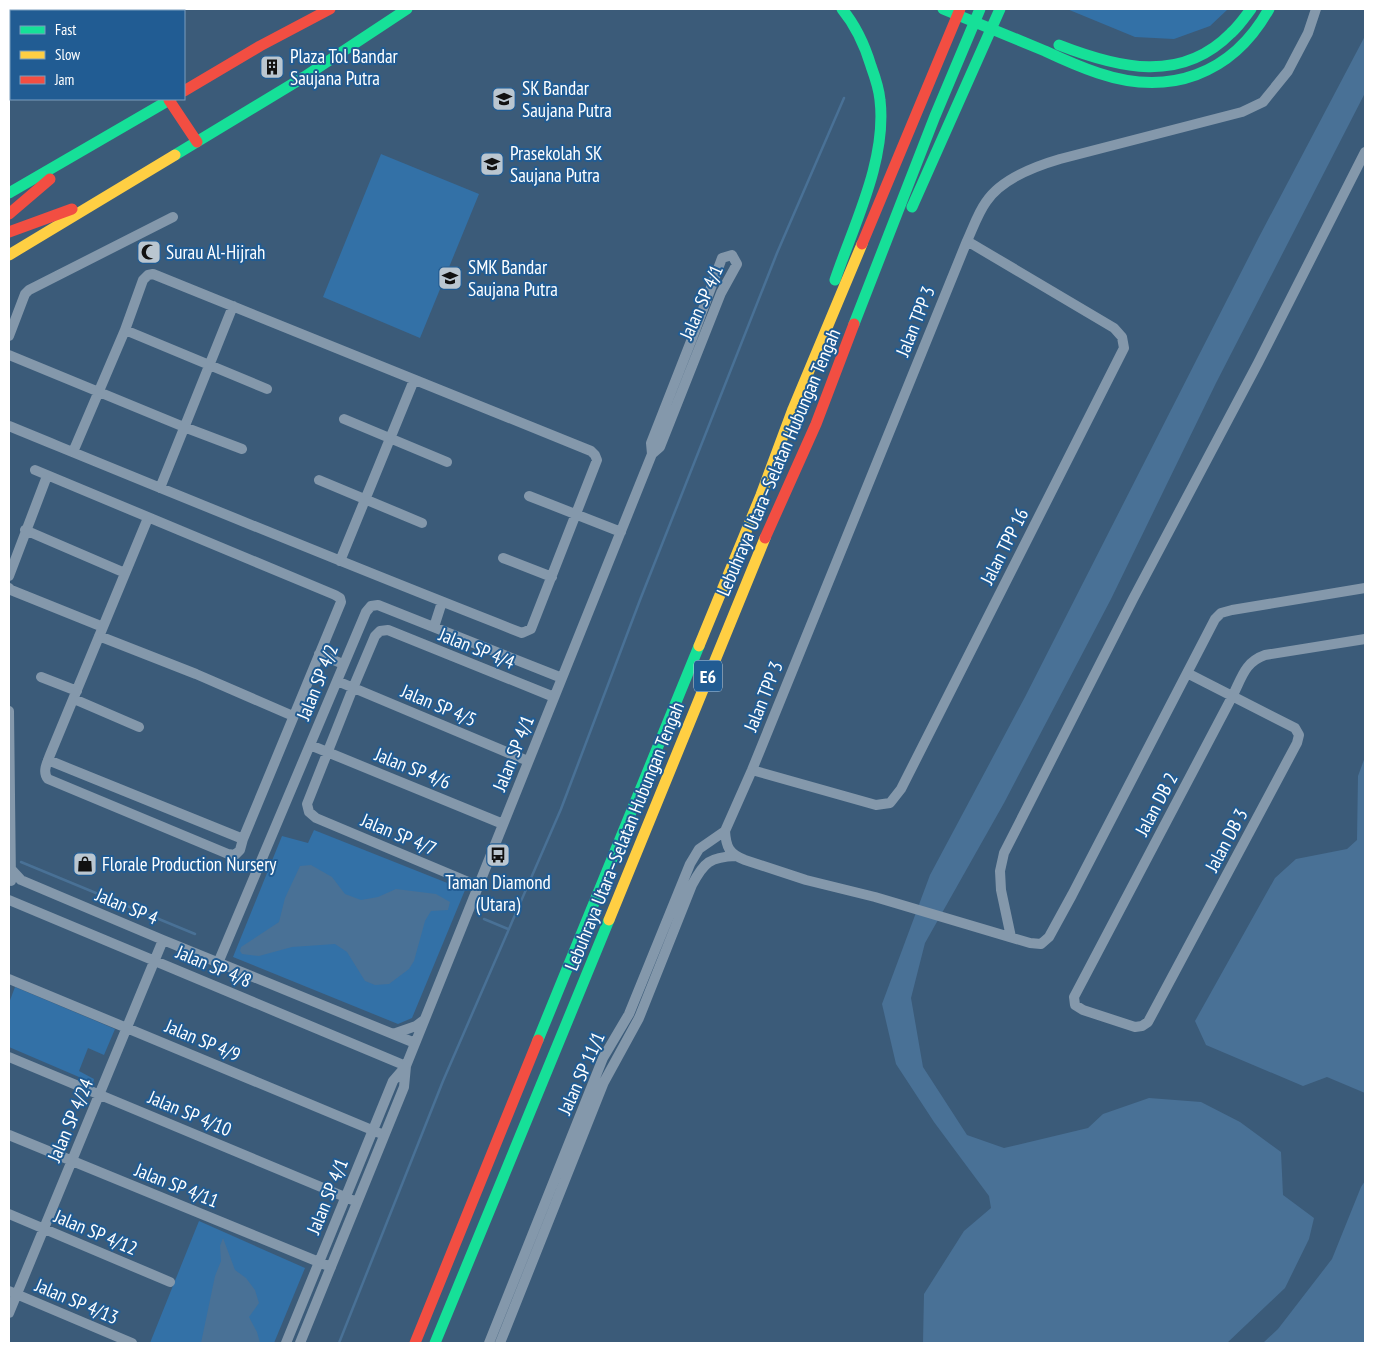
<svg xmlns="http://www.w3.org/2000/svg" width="1374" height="1352" viewBox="0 0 1374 1352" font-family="'PT Sans Narrow',sans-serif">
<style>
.green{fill:#3371a7}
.water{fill:#497196}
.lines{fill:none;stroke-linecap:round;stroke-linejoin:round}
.stream{stroke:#497196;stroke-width:2.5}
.street{stroke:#8498ab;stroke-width:10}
.fast{stroke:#16e098;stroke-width:11}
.slow{stroke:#ffcf43;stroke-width:11}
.jam{stroke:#f24e42;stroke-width:11}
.labels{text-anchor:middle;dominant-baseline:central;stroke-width:4;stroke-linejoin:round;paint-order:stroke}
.shield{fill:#215c93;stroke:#bccedf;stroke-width:1}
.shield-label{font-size:18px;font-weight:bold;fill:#fff}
.poi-label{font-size:19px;fill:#fff;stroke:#215c93;text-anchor:start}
.street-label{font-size:19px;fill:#fff;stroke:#215c93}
</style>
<rect width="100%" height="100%" fill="#3b5b79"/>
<!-- green -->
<path class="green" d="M1067 9H1228L1210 26 1174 39 1135 37Z
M381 154 479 194 420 338 323 297Z
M314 830 465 890 412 1018 398 1024 233 957 282 836 308 843Z
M15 987 115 1029 104 1055 88 1048 79 1071 94 1079 93 1083 9 1047V1003Z
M199 1221 305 1268 274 1343H150Z"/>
<!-- water -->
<path class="water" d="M1365 36V93L1216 383 1111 599 1004 803 925 943 911 998 923 1067 967 1135 1004 1148 1088 1128 1103 1114 1149 1098 1201 1102 1240 1122 1281 1152 1283 1195 1314 1218 1309 1239 1285 1288 1227 1343H923L924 1294 964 1231 991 1208 989 1196 934 1122 896 1064 882 1004 930 875 1025 697 1259 237Z
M1365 757V1093L1327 1077 1303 1086 1206 1045 1195 1021 1275 878 1296 859 1347 849 1357 840 1358 776Z
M311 865 332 877 345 894 361 900 378 897 396 889 436 894 450 902 448 910 431 911 425 921 414 961 409 969 389 984 375 985 365 981 347 952 335 944 292 947 259 956 242 954 240 951 241 947 279 922 285 898 300 866Z
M1365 1181V1343H1263L1278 1329 1332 1259 1361 1187Z
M223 1238 235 1270 246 1278 255 1290 259 1303 249 1317 257 1332 260 1343H201L215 1276 221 1261 220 1246Z"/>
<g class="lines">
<!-- stream -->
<path class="stream" d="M21 862 195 934
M484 919 508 929
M339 1343 443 1081 561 809 640 600 777 253 844 98"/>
<!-- street -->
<path class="street" d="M25 9 27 11
M124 9 126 11
M125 330 267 389
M9 336 25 294 29 290 173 217
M9 355 184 427 242 449
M344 419 447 462
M9 426C180 496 350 566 522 633L531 629 597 460 595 455 591 451 153 274 148 275 143 280 125 330 73 452
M35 470 335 595 340 598 341 602 243 839 48 760
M319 480 422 523
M160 488 233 306
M529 496 621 532
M148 518 50 755C47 763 42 772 48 779L228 854 235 855 240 850 243 839
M25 530 125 573
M503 558 552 577
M340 561 414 380
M9 576 47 476
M9 588 11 590 103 627
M434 627 442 602
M99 636 196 674 293 716
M319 654 343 664
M1187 673 1295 728 1299 735 1297 743 1148 1022 1142 1026 1135 1027 1083 1010 1075 1005 1074 997 1233 695C1242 677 1245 662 1265 655L1365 639
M41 677 77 691
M337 681 528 761
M74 699 139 727
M9 711 11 881
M310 745 503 824
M752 770 876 805 890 803 901 789 1124 348 1122 337 1114 328 967 241
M725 831C726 847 729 854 745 860L806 880 875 897 1030 943 1041 944 1049 937 1072 895 1215 619 1221 613 1232 610 1365 588
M9 867 21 880 163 940 415 1043
M478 886 316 818 309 812 307 804 353 688 375 636 380 631 388 630 554 697
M9 900 406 1066
M1011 937 1001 890 1000 871 1004 853 1133 599 1258 363 1365 152
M218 963 366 612 371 606 378 605 562 678
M9 979 384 1135
M393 1034 416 1026 424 1020
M9 1057 357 1202
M9 1135 331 1267
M9 1214 170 1282
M9 1291 132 1343
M9 1313 163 940
M286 1343 393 1081 406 1066
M300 1343 404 1087 406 1066 652 454 660 447 721 293 737 264 732 255 722 258 693 336 651 443 652 454
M489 1343 603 1058 629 1014 690 864 699 849 725 831 752 770 967 241C973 228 978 213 986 202 1001 179 1036 166 1060 159L1242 112 1263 102 1288 71 1308 33 1316 9
M500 1343 604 1082 639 1018 692 885C704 862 710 857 736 856"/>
<!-- fast -->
<path class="fast" d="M943 9C977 23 1011 37 1045 51 1062 59 1080 67 1098 73 1169 97 1232 75 1269 9
M1059 45C1118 68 1181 84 1231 33 1239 26 1245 17 1251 9
M175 155 304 77 407 9
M9 193 171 99
M912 207 1000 9
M835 280C854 224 887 160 880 100 879 88 875 77 871 66 865 46 856 26 842 9
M854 324 935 116 980 9
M538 1040 699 646
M435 1343 609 920"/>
<!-- slow -->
<path class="slow" d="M9 255 175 155
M699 646 761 495 793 409 862 244
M609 920 765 538"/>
<!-- jam -->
<path class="jam" d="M184 91 260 46 330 9
M169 100 197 142
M9 214 50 179
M9 232 72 209
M862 244 960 9
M765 538 816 424 854 324
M415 1343 538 1040"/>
</g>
<!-- icons -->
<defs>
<g id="building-square" transform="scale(1.25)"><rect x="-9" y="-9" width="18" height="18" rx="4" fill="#bac6d0" stroke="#215c93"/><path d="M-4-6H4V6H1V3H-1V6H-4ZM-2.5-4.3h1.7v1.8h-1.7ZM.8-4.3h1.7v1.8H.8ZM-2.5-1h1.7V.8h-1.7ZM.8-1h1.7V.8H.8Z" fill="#111"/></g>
<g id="school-square" transform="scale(1.25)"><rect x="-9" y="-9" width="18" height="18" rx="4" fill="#bac6d0" stroke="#215c93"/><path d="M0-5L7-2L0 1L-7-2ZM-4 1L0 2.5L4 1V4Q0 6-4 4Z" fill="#111"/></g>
<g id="mosque-square" transform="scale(1.25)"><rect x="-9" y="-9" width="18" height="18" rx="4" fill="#bac6d0" stroke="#215c93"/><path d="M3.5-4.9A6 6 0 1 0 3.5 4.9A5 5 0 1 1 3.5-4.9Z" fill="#111"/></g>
<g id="bus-square" transform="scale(1.25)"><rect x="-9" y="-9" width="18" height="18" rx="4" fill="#bac6d0" stroke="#215c93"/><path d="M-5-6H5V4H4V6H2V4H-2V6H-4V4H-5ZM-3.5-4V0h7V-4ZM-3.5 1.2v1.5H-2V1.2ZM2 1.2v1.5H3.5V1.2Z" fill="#111"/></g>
<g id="shop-square" transform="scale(1.25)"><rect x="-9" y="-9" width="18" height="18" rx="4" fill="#bac6d0" stroke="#215c93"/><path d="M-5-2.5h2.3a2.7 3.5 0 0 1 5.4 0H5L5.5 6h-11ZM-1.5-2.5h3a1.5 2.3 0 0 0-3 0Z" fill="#111"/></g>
</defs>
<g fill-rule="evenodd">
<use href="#building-square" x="272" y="67"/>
<use href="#school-square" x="504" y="99"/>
<use href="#school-square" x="492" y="164"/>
<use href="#mosque-square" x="149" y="252"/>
<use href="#school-square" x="450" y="278"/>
<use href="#bus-square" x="498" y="855"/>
<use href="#shop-square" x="85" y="864"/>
</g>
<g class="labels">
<!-- shield labels -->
<rect class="shield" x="694" y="660.5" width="28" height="31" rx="4"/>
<g class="shield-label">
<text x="708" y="676">E6</text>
</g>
<!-- poi labels -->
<g class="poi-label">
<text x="290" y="56">Plaza Tol Bandar<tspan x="290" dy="22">Saujana Putra</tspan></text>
<text x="522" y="88">SK Bandar<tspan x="522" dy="22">Saujana Putra</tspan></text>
<text x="510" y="153">Prasekolah SK<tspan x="510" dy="22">Saujana Putra</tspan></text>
<text x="166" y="252">Surau Al-Hijrah</text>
<text x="468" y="267">SMK Bandar<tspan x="468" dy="22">Saujana Putra</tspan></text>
<text x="102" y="864">Florale Production Nursery</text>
<text x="498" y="882" text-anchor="middle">Taman Diamond<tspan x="498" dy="22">(Utara)</tspan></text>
</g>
<!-- street labels -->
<g class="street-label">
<text transform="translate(701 302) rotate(-66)">Jalan SP 4/1</text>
<text transform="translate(915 321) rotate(-68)">Jalan TPP 3</text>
<text transform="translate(778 462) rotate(-67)">Lebuhraya Utara–Selatan Hubungan Tengah</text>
<text transform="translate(1004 546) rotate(-63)">Jalan TPP 16</text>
<text transform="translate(477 648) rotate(22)">Jalan SP 4/4</text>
<text transform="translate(317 682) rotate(-68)">Jalan SP 4/2</text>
<text transform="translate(763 696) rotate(-68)">Jalan TPP 3</text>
<text transform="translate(439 705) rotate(23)">Jalan SP 4/5</text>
<text transform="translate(513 753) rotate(-68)">Jalan SP 4/1</text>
<text transform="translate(413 768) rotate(22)">Jalan SP 4/6</text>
<text transform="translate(1156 804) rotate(-62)">Jalan DB 2</text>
<text transform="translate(399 834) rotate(23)">Jalan SP 4/7</text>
<text transform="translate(624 836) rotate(-68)">Lebuhraya Utara–Selatan Hubungan Tengah</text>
<text transform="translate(1226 840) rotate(-62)">Jalan DB 3</text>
<text transform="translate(127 906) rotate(23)">Jalan SP 4</text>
<text transform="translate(214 966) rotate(23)">Jalan SP 4/8</text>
<text transform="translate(203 1040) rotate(23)">Jalan SP 4/9</text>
<text transform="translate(581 1073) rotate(-66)">Jalan SP 11/1</text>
<text transform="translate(190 1113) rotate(23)">Jalan SP 4/10</text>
<text transform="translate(70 1120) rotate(-67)">Jalan SP 4/24</text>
<text transform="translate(177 1185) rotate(22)">Jalan SP 4/11</text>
<text transform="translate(327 1196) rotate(-68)">Jalan SP 4/1</text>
<text transform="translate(96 1232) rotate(23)">Jalan SP 4/12</text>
<text transform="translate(77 1301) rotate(23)">Jalan SP 4/13</text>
</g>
</g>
<!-- border -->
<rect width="1374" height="1352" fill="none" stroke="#ffffff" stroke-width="20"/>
<!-- legend -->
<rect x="10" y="10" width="175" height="90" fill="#215c93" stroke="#7a9dbe"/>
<rect x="20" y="26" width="25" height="8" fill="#16e098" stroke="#7a9dbe"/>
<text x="55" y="35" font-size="15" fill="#ffffff">Fast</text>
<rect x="20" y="51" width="25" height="8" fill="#ffcf43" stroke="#7a9dbe"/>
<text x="55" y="60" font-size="15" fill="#ffffff">Slow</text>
<rect x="20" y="76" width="25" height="8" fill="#f24e42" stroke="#7a9dbe"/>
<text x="55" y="85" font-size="15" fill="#ffffff">Jam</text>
</svg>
